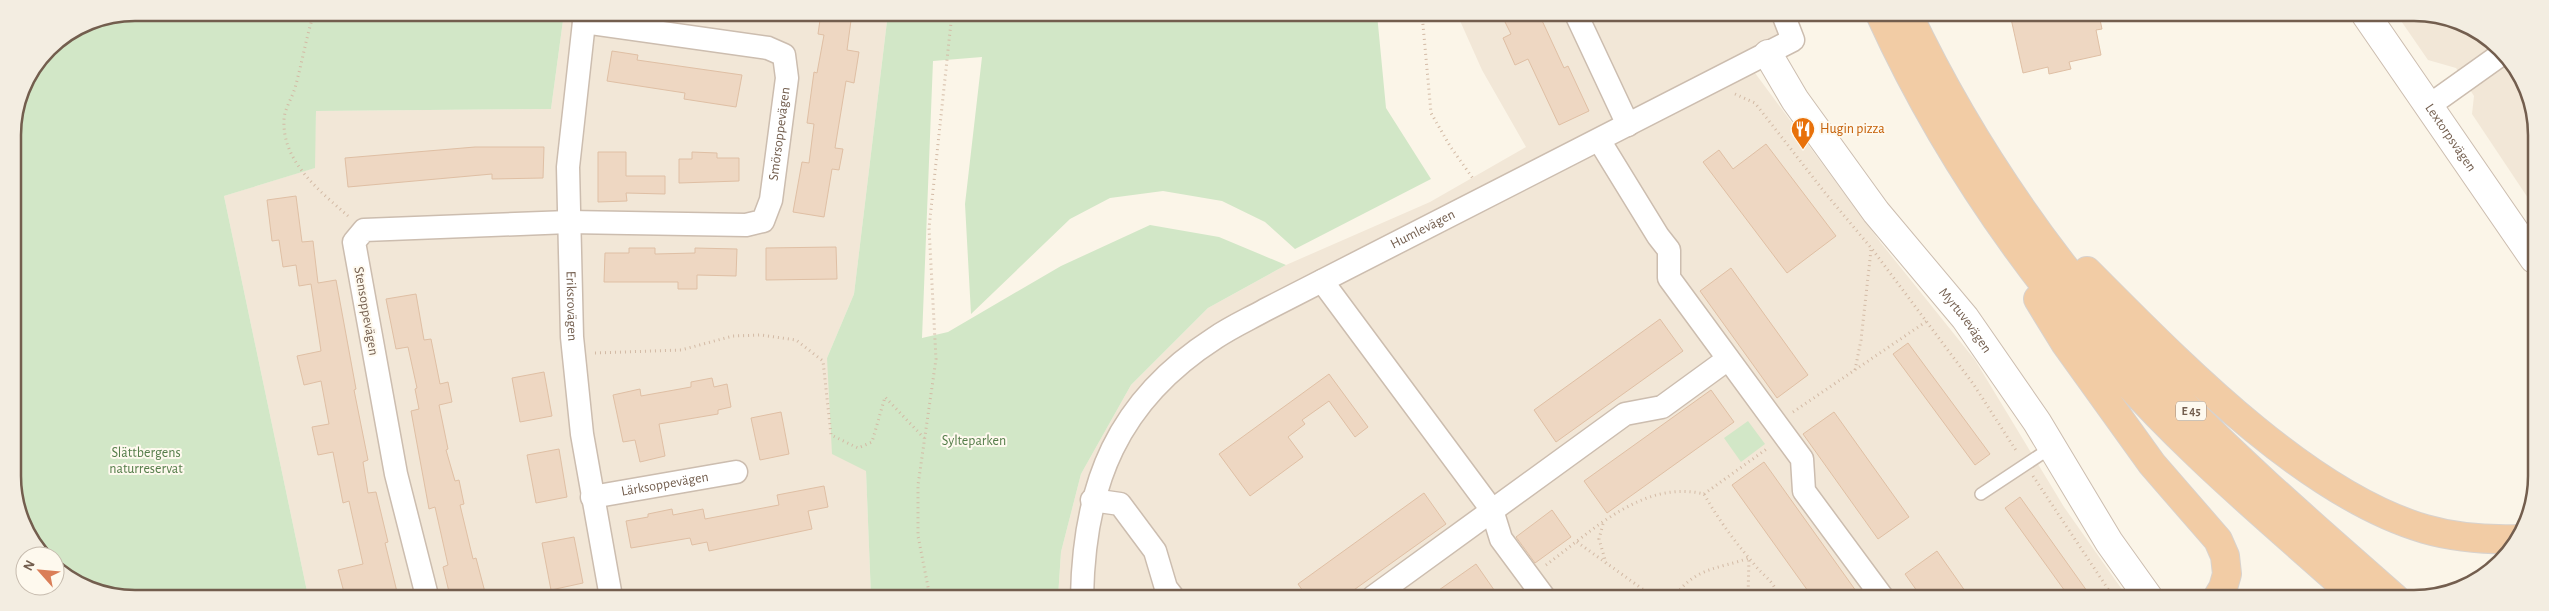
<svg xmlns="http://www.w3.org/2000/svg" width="2549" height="611" viewBox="0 0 2549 611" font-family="'Alegreya Sans',sans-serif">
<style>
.residential{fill:#f2e7d7}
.green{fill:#d2e7c7}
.building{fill:#eed7c2;stroke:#dfbfa4}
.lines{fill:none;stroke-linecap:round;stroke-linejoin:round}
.service-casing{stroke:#ccbdaf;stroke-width:14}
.minor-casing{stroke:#ccbdaf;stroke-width:25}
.tertiary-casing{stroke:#ccbdaf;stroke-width:30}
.trunk-casing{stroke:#d8d2cd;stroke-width:30}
.path{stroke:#d3baa5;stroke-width:3;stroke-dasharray:1 4;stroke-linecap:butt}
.service{stroke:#fff;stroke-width:11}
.minor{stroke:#fff;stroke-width:22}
.tertiary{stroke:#fff;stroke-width:28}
.trunk{stroke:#f2cca5;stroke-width:28}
.labels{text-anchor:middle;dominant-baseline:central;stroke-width:4;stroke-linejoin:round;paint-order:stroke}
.shield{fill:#fef9ee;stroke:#9d8c7e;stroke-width:1}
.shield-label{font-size:12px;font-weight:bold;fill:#735e4e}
.food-label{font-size:14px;fill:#c56008;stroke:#fef9ee;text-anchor:start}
.street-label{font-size:14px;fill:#735e4e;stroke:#fef9ee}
.park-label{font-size:14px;fill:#557d4a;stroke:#fef9ee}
.rim{fill:none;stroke:#735e4e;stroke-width:2.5}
</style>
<rect width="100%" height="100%" fill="#fbf5e8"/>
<!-- residential -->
<path class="residential" d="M564 13H888L854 294 827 358 866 470 871 597H747L720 594V597L308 596 224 196 314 168 316 111 551 109Z
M1457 14H1789L1801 48 1755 73 1881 243 1975 360 2064 507 2128 598 1058 597 1061 552 1081 474 1131 385 1208 308 1286 265 1430 202 1526 147 1482 70Z
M2397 15H2438L2501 49 2534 111V207L2472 114 2474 96 2456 68 2428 60Z"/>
<!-- green -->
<path class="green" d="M135 13H564L551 109 316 111 315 168 224 196 308 596H111L55 566V556H45L15 500 13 127 22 88 49 48 88 22Z
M888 13 1377 14 1386 108 1431 179 1295 249 1265 222 1222 201 1163 191 1110 198 1070 219 971 314 965 204 982 57 933 61 922 338 948 332 1061 266 1150 225 1219 237 1286 265 1208 308 1131 385 1081 474 1061 552 1058 597H871L866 471 832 454 827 358 854 294Z
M1748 421 1765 444 1741 462 1724 438Z"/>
<!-- building -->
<path class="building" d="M821 13H852L847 50 859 52 854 83 846 81 835 148 843 149 839 170 832 169 824 217 793 212 802 162 809 163 814 124 807 123 814 72 817 73 824 35 818 34Z
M1501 14H1539L1564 68 1568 66 1589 111 1559 125 1528 59 1515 65 1503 38 1511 34Z
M2010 14 2099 15 2102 29 2096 30 2101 55 2069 62 2071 69 2049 74 2048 67 2023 73Z
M612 51 638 55 637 60 742 75 736 107 684 99 685 93 607 81Z
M1766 144 1836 236 1787 273 1703 162 1719 150 1733 169Z
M475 147H544L543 178 492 179V174L348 187 345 158Z
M598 152H626V176H665V194L626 193 627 201 598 202Z
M692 152 717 153V158H739V181L679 183V159H692Z
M296 196 302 242 313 241 318 283 336 280 356 389 354 390 368 460 363 462 368 493 376 492 388 542 385 543 398 596H369L368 593 345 596 338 570 363 564 349 501 343 503 333 452 318 455 312 427 329 424 321 381 304 385 297 356 321 351 311 284 299 286 296 265 283 267 279 240 272 241 267 200Z
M836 247 837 279 766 280V248Z
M629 248H655V254L695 253V248L737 249 736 276 697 275V289H678V282H604L605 253H629Z
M1731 268 1808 375 1777 398 1700 291Z
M416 294 424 340 431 339 440 384 448 382 452 402 439 405 448 449 446 450 455 481 459 480 464 504 460 505 473 559 476 558 486 596H450L443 567 448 565 435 507 429 509 411 411 419 409 415 389 417 388 408 347 396 349 386 299Z
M1660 319 1683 351 1556 442 1534 410Z
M1908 343 1990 454 1975 465 1893 354Z
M544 372 552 416 520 422 512 378Z
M1329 374 1368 427 1355 437 1329 401 1302 420 1305 424 1288 437 1303 457 1250 496 1219 454Z
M712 378 714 387 727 384 731 407 718 410V414L659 424 665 456 640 462 635 440 623 442 613 395 640 389 641 396 691 387V382Z
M1711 390 1734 422 1607 513 1584 481Z
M781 412 789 454 760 460 751 418Z
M1834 412 1909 517 1878 539 1803 434Z
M559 449 567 497 536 503 527 455Z
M1764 462 1861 598H1813L1732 485Z
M824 486 828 507 808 511 812 529 709 551 707 542 692 545 690 538 631 548 626 521 648 517V514L672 509 673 515 703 509 705 519 779 505 777 495Z
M1424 493 1446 524 1344 597H1307L1298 584Z
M2020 497 2092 598H2070L2005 508Z
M1552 510 1571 537 1535 563 1516 537Z
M574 537 583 583 551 590 542 543Z
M1937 551 1970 598H1922L1905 574Z
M1476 564 1499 597H1429Z"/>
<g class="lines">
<!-- service casing -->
<g class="service-casing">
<path id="service" d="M1981 494 2052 447"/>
</g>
<!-- minor casing -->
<g class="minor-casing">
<g id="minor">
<path id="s1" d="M585 13 568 167 572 337 582 434 611 597"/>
<path d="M1576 14 1628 125"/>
<path d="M2430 105 2503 53"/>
<path d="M1599 140 1658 236 1669 250V278L1802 459 1804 491 1883 598"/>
<path d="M1322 281 1492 510 1501 539 1544 597"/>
<path id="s2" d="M592 497 736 472"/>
<path d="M1092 500 1120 504 1155 551 1166 588 1173 597"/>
<path id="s3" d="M427 596 396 474 354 242 364 230 569 222 746 225 763 221 771 200 787 78 784 55 768 48 584 22"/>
<path id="s4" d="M1082 597C1084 484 1117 401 1215 338 1231 327 1249 319 1265 310L1793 40 1783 14"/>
<path d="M1373 597 1625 414 1662 407 1728 359"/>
</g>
</g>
<!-- tertiary casing -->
<g class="tertiary-casing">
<g id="tertiary">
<path id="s5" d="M2366 15 2534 259"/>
<path id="s6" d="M1768 54 1795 100 1876 212 1965 318 2037 422 2109 542 2149 598"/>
</g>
</g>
<!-- trunk casing -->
<g class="trunk-casing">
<path id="trunk" d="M1880 14C1955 179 2067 330 2198 455 2249 504 2304 550 2357 598
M1908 14C1971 147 2058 270 2158 378 2232 456 2314 527 2395 598
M2087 271C2175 359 2304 494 2425 529 2456 538 2487 540 2519 539
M2038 299 2065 343 2152 464 2218 540 2225 556 2227 574 2223 588 2217 598"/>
</g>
<!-- path -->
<path class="path" d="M314 13C306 38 302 63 295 88 292 98 284 110 284 120 282 162 320 191 348 216
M1422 14 1431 113 1450 146 1474 180
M1735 94 1755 103 1826 194 1872 249 1974 385 2017 452
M595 353 681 350 733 336 761 335 796 340 823 361 831 435 858 448 872 442 885 397 924 438
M1855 370 1861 340 1871 250
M1793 412 1927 321
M2033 476 2114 598
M1704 494 1768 448
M1603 524 1599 539 1606 563
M1577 542 1655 598
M1546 565C1591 532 1643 479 1704 494 1718 519 1735 542 1754 564 1764 577 1774 580 1779 598
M930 597 918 536V485L936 359 929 228 952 13
M1674 598C1694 567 1719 569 1749 558L1748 598"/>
<!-- service -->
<use href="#service" class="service"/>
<!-- minor -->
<use href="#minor" class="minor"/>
<!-- tertiary -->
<use href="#tertiary" class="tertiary"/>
<!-- trunk -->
<use href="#trunk" class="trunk"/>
</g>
<!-- icons -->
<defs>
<g id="restaurant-pin" transform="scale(1.25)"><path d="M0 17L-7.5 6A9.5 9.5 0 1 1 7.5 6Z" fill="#e8710a" stroke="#fef9ee"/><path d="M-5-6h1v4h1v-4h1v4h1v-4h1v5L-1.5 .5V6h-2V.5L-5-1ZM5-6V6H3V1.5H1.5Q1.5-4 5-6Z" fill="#fff"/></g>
</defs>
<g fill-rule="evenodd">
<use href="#restaurant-pin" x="1803" y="129"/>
</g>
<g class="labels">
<!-- shield labels -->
<rect class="shield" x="2176" y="401.5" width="30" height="19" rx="4"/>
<g class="shield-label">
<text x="2191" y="411">E 45</text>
</g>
<!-- food labels -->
<g class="food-label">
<text x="1820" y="129">Hugin pizza</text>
</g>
<!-- street labels -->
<g class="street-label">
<text stroke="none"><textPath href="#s3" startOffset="866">Smörsoppevägen</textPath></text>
<text stroke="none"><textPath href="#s5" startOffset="149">Lextorpsvägen</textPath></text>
<text stroke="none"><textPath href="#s4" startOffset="540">Humlevägen</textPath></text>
<text stroke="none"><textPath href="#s1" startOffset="294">Eriksrovägen</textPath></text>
<text transform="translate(366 311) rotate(80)">Stensoppevägen</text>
<text stroke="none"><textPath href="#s6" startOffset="332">Myrtuvevägen</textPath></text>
<text stroke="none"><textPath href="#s2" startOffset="74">Lärksoppevägen</textPath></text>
</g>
<!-- park labels -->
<g class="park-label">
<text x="974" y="441">Sylteparken</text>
<text x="146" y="453">Slättbergens<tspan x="146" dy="16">naturreservat</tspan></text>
</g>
</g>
<!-- crop -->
<path d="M0 0H2549V611H0ZM135 21H2414A114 114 0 0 1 2528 135V476A114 114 0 0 1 2414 590H135A114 114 0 0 1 21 476V135A114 114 0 0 1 135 21Z" fill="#f3ede1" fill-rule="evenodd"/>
<path class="rim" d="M135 21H2414A114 114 0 0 1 2528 135V476A114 114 0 0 1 2414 590H135A114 114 0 0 1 21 476V135A114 114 0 0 1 135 21Z"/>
<!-- north arrow -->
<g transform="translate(40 571) rotate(297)"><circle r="24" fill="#fef9ee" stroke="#c6bbae"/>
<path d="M0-4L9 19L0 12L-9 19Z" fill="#da7e58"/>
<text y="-8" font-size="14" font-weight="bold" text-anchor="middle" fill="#735e4e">N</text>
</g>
</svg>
